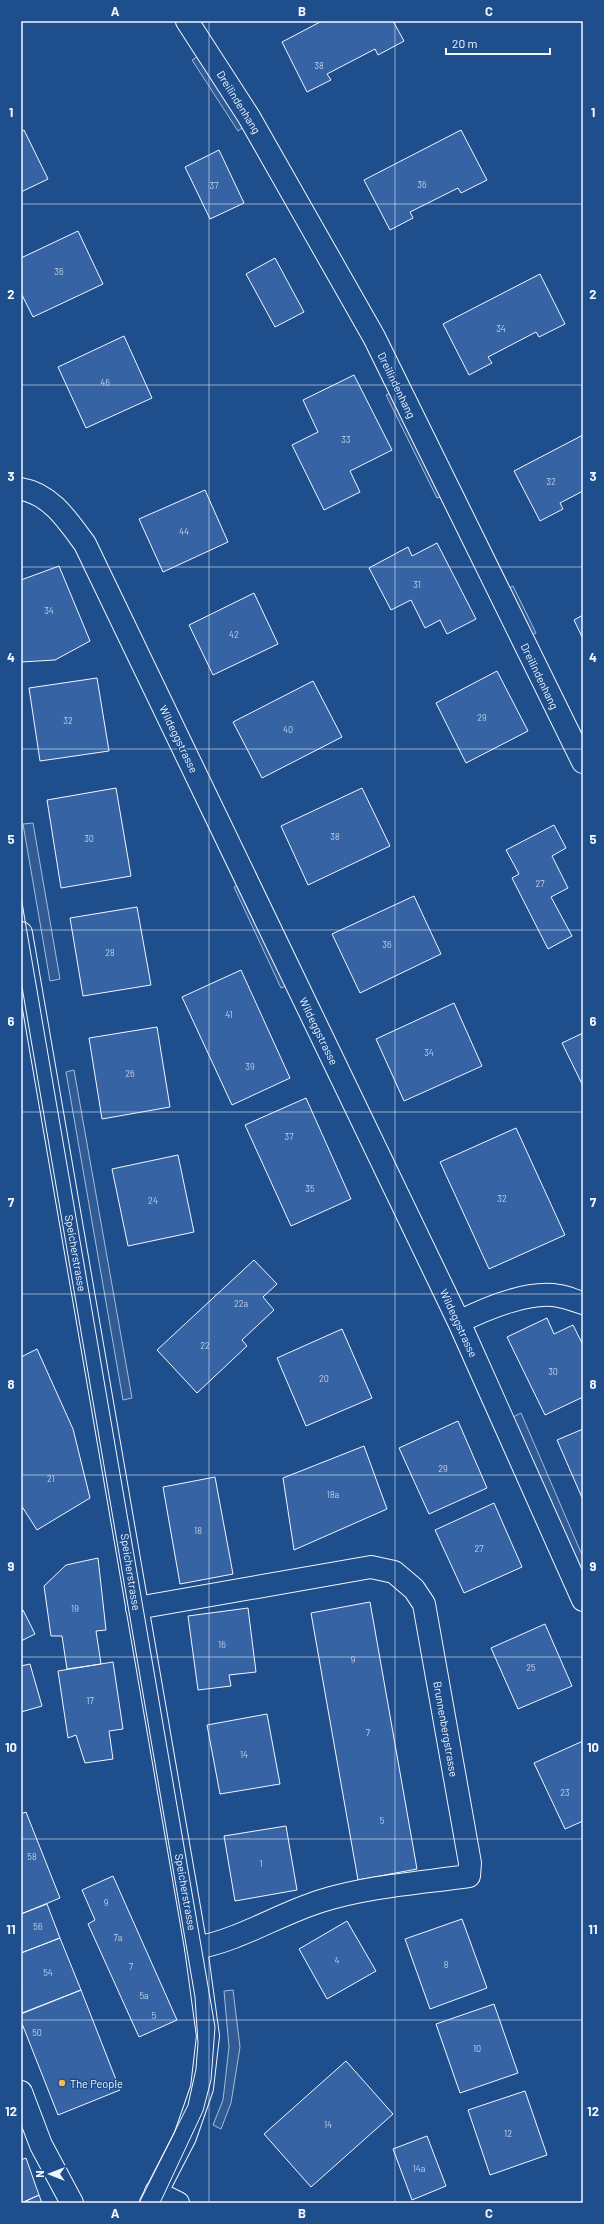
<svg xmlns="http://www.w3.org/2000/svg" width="604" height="2224" viewBox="0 0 604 2224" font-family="Barlow,sans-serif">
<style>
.built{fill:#305b95;stroke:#a8bbd7}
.building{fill:#3563a3;stroke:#f2f6ff}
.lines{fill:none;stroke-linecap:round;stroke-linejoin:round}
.street-casing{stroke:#f2f6ff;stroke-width:24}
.secondary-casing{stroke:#f2f6ff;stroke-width:24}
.street{stroke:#1f4e8c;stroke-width:22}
.secondary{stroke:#1f4e8c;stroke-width:22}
.tram{stroke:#f2f6ff;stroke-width:1}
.grid{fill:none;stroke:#f2f6ff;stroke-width:1;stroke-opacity:0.55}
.poi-dot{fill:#ffb74d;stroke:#1f4e8c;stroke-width:1.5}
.labels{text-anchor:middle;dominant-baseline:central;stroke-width:3;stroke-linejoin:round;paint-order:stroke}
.number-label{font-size:9px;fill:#c3d1e8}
.street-label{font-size:11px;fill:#f2f6ff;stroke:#1f4e8c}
.poi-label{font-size:11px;fill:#f2f6ff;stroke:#1f4e8c;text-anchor:start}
.neatline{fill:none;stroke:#f2f6ff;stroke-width:1.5}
.grid-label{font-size:13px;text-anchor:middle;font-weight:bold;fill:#f2f6ff}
</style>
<rect width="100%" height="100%" fill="#1f4e8c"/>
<!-- built -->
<path class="built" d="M200 55 246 125 238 131 192 60Z
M396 391 448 494 437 498 386 395Z
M513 586 536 633 527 637 505 590Z
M33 823 60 979 50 981 23 824Z
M242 883 291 984 281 988 234 887Z
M74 1070 132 1398 123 1400 66 1072Z
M521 1413 583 1557V1580L511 1418Z
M233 1990 240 2047 231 2103 221 2129 213 2125 223 2100 229 2047 224 1991Z"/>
<!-- building -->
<path class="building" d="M322 21H393L404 41 378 55 375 49 327 74 331 80 307 92 282 42Z
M24 130 48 179 21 192V132Z
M461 130 487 180 461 193 458 188 410 212 413 218 390 230 364 180Z
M219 150 244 203 210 219 185 167Z
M78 231 103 284 33 317 21 293V258Z
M275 258 304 312 275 327 246 274Z
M540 274 565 324 539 337 536 332 488 357 492 363 469 375 443 324Z
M124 336 152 398 86 428 58 367Z
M354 375 392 450 350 471 360 492 324 510 292 445 318 432 303 400Z
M583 435V491L560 503 563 509 540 521 514 471Z
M205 490 228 542 163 572 139 519Z
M437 543 476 619 447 634 440 620 425 628 411 600 391 610 369 568 408 547 412 556Z
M59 566 90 641 55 660 21 662V580Z
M254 593 278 644 213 675 189 625Z
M583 615V639L574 620Z
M497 671 528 731 466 763 436 703Z
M97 678 109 751 40 761 29 688Z
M313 681 342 737 262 778 233 722Z
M116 788 131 876 61 888 47 800Z
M362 788 390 846 308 885 281 826Z
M554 825 566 848 552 856 568 888 551 897 572 936 548 949 512 878 519 874 506 850Z
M414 896 441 954 360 993 332 934Z
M137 907 151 985 83 996 70 918Z
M241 970 290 1078 232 1105 182 997Z
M454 1003 482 1066 404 1101 376 1039Z
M157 1027 170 1107 102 1119 89 1038Z
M583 1033V1086L562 1043Z
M306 1098 351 1199 291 1226 245 1125Z
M516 1128 565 1235 489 1269 440 1162Z
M178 1155 194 1232 128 1246 112 1169Z
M254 1260 277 1284 263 1297 274 1310 242 1340 247 1346 197 1393 157 1350Z
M547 1318 554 1334 573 1325 583 1345V1397L545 1415 507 1337Z
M342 1329 372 1398 306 1426 277 1358Z
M37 1349 73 1429 90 1498 37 1530 21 1505V1357Z
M458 1421 487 1488 429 1514 399 1448Z
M583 1429V1500L557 1440Z
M364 1446 387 1509 294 1550 283 1478Z
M215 1477 233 1574 180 1584 163 1487Z
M494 1503 522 1567 464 1593 435 1530Z
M98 1558 106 1630 96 1631 101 1664 67 1669 62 1636H51L44 1586 66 1565Z
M370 1602 417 1869 358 1880 311 1613Z
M248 1608 256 1672 229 1675 231 1686 198 1690 188 1616Z
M23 1610 35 1634 21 1641V1611Z
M545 1624 572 1686 518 1709 491 1648Z
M113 1662 123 1729 109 1731 113 1759 85 1763 76 1735 68 1738 58 1671Z
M30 1664 42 1706 21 1712V1666Z
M267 1714 280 1784 220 1794 207 1725Z
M583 1741V1821L565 1829 534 1763Z
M26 1812 60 1898 21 1914V1814Z
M286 1826 297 1890 235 1901 224 1836Z
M113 1876 177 2020 139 2037 88 1924 95 1920 82 1890Z
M47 1904 60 1938 21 1953V1914Z
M462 1919 487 1988 430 2009 405 1939Z
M347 1921 376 1971 327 1999 299 1949Z
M60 1938 81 1990 22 2013 21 1953Z
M81 1990 120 2090 58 2115 21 2021V2014Z
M494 2004 518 2073 460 2093 436 2024Z
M346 2061 393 2114 311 2187 264 2134Z
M525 2091 547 2155 490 2175 468 2110Z
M427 2136 446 2186 412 2200 393 2149Z
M26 2158 39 2195 21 2203V2160Z
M39 2195 42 2203H22Z"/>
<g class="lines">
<!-- street casing -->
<g class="street-casing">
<path id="street" d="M187 21 249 117 374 337 583 762
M21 489C51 494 68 521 85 544L459 1322 583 1600
M459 1322C485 1309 530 1290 559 1296 567 1297 575 1301 583 1303
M137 1608 371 1567 394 1572 414 1589 424 1604 470 1863 469 1876C420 1883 369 1886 321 1901 279 1914 240 1940 196 1948
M21 2092 41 2145 72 2203
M156 2192 178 2203"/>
</g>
<!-- secondary casing -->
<g class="secondary-casing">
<path id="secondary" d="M21 933 196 1948 208 2036 202 2088 185 2137 151 2203"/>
</g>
<!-- street -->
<use href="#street" class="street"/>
<!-- secondary -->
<use href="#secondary" class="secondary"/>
<!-- tram -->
<path class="tram" d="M21 897 215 2027 211 2080 203 2111 160 2203
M21 981 195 1997 198 2043 196 2069 188 2105 139 2203"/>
</g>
<!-- grid -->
<path class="grid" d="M209 21V2203M395 21V2203M21 204H583M21 385H583M21 567H583M21 749H583M21 930H583M21 1112H583M21 1294H583M21 1475H583M21 1657H583M21 1839H583M21 2020H583"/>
<!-- markers -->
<circle class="poi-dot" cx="62" cy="2083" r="4"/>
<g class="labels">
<!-- number labels -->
<g class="number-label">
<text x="319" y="65">38</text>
<text x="422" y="184">36</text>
<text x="214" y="185">37</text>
<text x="59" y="271">36</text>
<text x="501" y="328">34</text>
<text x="105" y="382">46</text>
<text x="346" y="439">33</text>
<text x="551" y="481">32</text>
<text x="184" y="531">44</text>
<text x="417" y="584">31</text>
<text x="49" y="610">34</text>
<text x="234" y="634">42</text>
<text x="482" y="717">29</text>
<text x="68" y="720">32</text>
<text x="288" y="729">40</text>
<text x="335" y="836">38</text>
<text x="89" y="838">30</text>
<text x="540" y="883">27</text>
<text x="387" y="944">36</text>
<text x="110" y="952">28</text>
<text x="229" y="1014">41</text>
<text x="429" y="1052">34</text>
<text x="250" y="1066">39</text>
<text x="130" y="1073">26</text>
<text x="289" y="1136">37</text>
<text x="310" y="1188">35</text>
<text x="502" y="1198">32</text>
<text x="153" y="1200">24</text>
<text x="241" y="1303">22a</text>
<text x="205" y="1345">22</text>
<text x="553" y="1371">30</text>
<text x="324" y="1378">20</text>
<text x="443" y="1468">29</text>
<text x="51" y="1478">21</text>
<text x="333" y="1494">18a</text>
<text x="198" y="1530">18</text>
<text x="479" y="1548">27</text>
<text x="75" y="1608">19</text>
<text x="222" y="1644">16</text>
<text x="353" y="1659">9</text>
<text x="531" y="1667">25</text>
<text x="90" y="1700">17</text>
<text x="368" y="1732">7</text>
<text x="244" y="1754">14</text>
<text x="565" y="1792">23</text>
<text x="382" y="1820">5</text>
<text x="32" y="1856">58</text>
<text x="261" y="1863">1</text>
<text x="106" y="1902">9</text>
<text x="38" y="1926">56</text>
<text x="118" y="1937">7a</text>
<text x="337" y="1960">4</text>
<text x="446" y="1964">8</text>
<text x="131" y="1966">7</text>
<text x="48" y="1972">54</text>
<text x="144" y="1995">5a</text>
<text x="154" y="2015">5</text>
<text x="37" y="2032">50</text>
<text x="477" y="2048">10</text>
<text x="328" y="2124">14</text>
<text x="508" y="2133">12</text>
<text x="419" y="2168">14a</text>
</g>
<!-- street labels -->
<g class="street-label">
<text transform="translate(239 102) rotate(58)">Dreilindenhang</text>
<text transform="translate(397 385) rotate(64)">Dreilindenhang</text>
<text transform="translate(540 676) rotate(64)">Dreilindenhang</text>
<text transform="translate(179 739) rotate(64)">Wildeggstrasse</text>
<text transform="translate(319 1031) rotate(64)">Wildeggstrasse</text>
<text transform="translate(76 1253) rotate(80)">Speicherstrasse</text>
<text transform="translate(459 1323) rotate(65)">Wildeggstrasse</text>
<text transform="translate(131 1572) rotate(81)">Speicherstrasse</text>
<text transform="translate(446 1729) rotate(80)">Brunnenbergstrasse</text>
<text transform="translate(186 1892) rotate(80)">Speicherstrasse</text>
</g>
<!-- poi labels -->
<g class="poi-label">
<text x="70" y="2083">The People</text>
</g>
</g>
<!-- border -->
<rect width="604" height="2224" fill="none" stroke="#1f4e8c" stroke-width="44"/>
<!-- north arrow -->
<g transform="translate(50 2174) rotate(270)" stroke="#1f4e8c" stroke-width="3" paint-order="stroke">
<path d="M0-3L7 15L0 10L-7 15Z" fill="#f2f6ff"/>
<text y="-6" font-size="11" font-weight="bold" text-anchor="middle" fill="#f2f6ff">N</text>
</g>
<!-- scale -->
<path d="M446 48v6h104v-6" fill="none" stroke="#f2f6ff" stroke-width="2"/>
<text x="452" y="48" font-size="12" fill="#f2f6ff" stroke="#1f4e8c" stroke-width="3" paint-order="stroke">20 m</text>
<rect x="22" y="22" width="560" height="2180" class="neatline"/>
<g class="grid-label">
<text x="115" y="16">A</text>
<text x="302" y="16">B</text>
<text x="489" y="16">C</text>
<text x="11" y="117">1</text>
<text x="593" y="117">1</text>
<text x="11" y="299">2</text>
<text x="593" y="299">2</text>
<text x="11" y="481">3</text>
<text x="593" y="481">3</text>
<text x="11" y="662">4</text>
<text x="593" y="662">4</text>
<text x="11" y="844">5</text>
<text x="593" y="844">5</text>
<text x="11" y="1026">6</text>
<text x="593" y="1026">6</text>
<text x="11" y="1207">7</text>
<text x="593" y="1207">7</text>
<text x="11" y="1389">8</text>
<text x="593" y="1389">8</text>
<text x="11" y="1571">9</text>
<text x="593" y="1571">9</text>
<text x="11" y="1752">10</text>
<text x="593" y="1752">10</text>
<text x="11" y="1934">11</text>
<text x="593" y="1934">11</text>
<text x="11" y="2116">12</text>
<text x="593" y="2116">12</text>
<text x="115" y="2218">A</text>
<text x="302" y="2218">B</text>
<text x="489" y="2218">C</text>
</g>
</svg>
